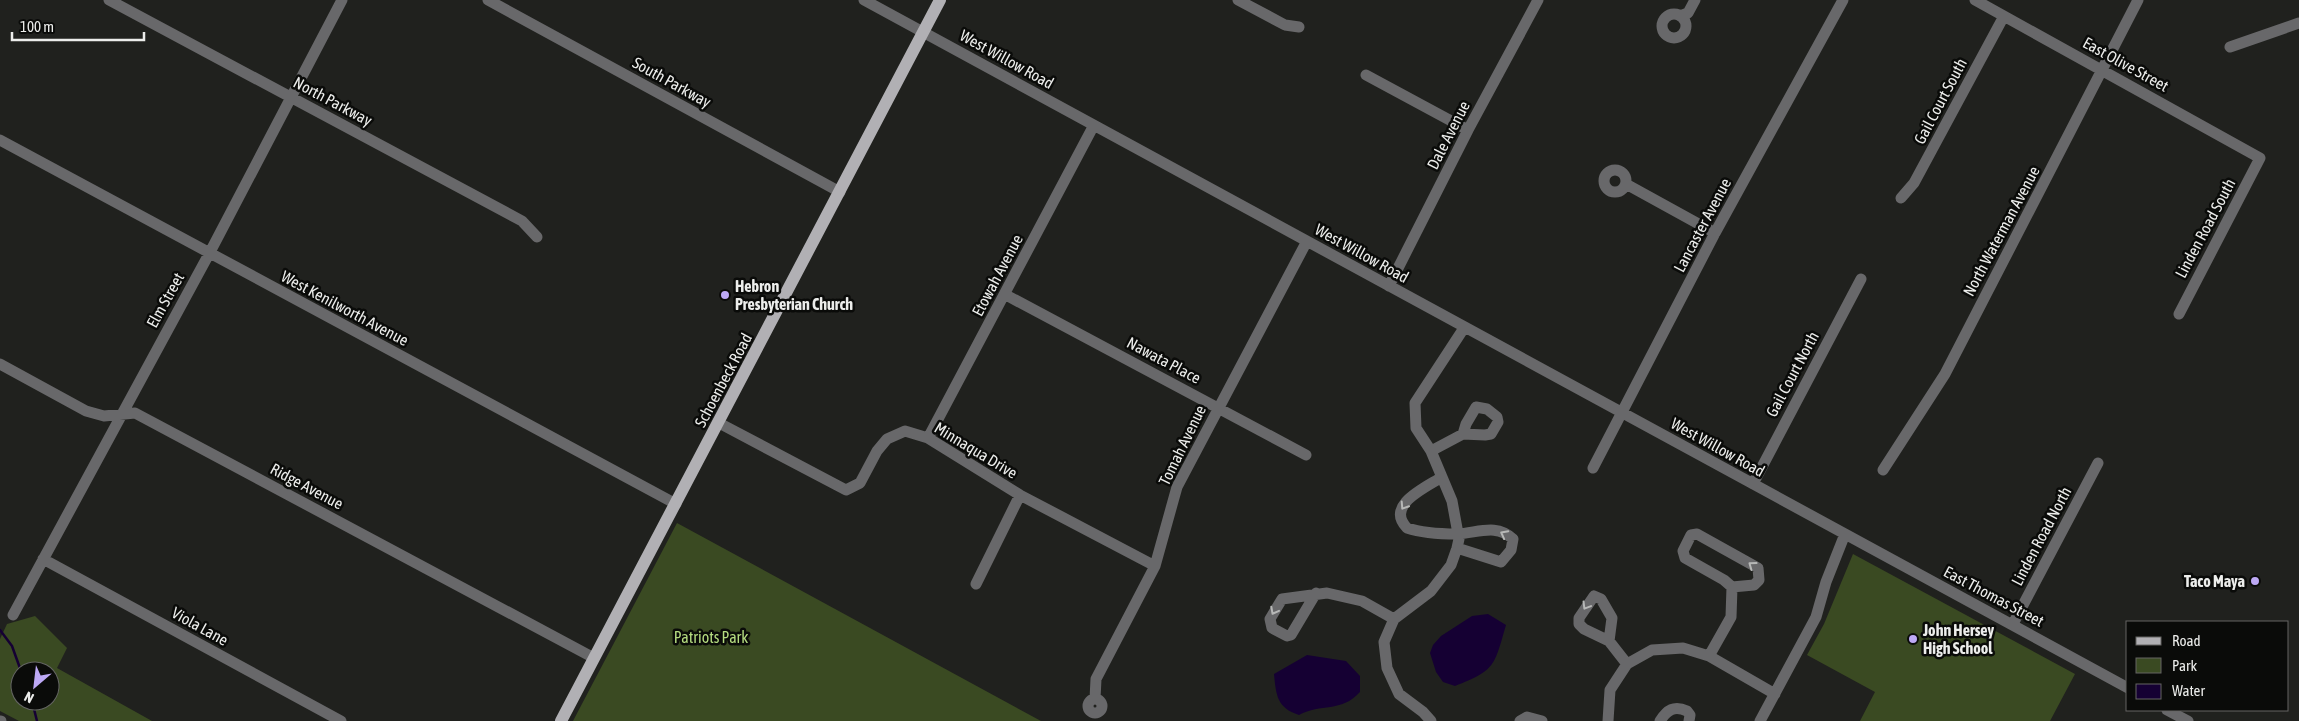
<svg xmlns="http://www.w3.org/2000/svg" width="2299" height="721" viewBox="0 0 2299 721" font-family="'Asap Condensed',sans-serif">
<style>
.green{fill:#3a4a22;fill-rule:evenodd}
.water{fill:#150033}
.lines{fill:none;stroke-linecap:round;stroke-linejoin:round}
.stream{stroke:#150033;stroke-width:2.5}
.minor{stroke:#68686a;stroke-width:11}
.major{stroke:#b1b0b4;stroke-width:12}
.oneway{stroke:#b7b8b7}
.poi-dot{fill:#bda9f5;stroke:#0a0b09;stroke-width:2}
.labels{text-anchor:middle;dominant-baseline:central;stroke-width:5;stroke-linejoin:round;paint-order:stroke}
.street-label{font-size:16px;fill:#ecedeb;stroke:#0a0b09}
.poi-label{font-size:16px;font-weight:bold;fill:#ecedeb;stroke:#0a0b09;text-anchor:start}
.park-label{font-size:16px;fill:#b5dc80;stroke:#0a0b09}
</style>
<rect width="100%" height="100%" fill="#20211e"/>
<!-- green -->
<path class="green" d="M677 523 1041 721H573Z
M1853 554 2075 674 2050 721H1860L1875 692 1807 655 1824 624Z
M35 616 67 648 57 668 152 721H19L0 711V639L7 624ZM20 671H50V701H20Z"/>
<!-- water -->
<path class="water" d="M1488 614 1506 625C1494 666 1496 670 1455 686L1443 682 1436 672 1430 653 1433 645 1441 636 1472 616Z
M1307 655 1346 661 1360 676V692C1341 713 1321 703 1299 715 1277 708 1276 695 1274 674Z"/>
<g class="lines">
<!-- stream -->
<path class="stream" d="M0 630 12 646 21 671
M32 701 37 721"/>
<!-- minor -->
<path class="minor" d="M109 0 522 221 537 237
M488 0 840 192
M864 0 2128 688
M1238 0 1285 25 1299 27
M1975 0 2260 158 2179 314
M1662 26a12 12 0 1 1 24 0a12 12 0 1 1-24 0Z
M1680 16 1688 13 1695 0
M2230 47 2299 23
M1366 75 1468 130
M0 140 676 504
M1604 181a11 11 0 1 1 22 0a11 11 0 1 1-22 0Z
M1626 184 1715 233
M1901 198 1914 183 2004 16
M1389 286 1468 130 1538 0
M1006 295 1306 455
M0 364 86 411 104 416 135 413 594 658
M719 423 846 490 860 483 877 451 887 439 905 431 928 438 1020 495 1155 566
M928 438 1094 125
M1431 451 1463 434 1485 435 1491 434 1498 422 1497 417 1487 409 1476 407 1466 424 1463 434
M1593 468 1715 233 1843 0
M1883 470 1945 374 2138 0
M1442 477C1425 488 1385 505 1407 528 1422 533 1441 534 1457 534 1478 533 1496 523 1513 539L1511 550 1501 562 1457 548
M1753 484 1861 279
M43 559 341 721
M976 584 1020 495
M1316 593 1291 635 1287 636 1272 628 1270 619 1282 599 1327 593 1362 601 1394 619
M13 615 209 254 342 0
M2013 624 2098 463
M1609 641 1612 618 1601 599 1594 596 1579 618V624L1584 629 1609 641 1627 664
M1709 656 1731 617 1732 587 1724 580 1685 558 1683 551 1691 535 1697 534 1758 568 1759 580 1754 585 1732 587
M1088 706a7 7 0 1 1 14 0a7 7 0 1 1-14 0Z
M1095 699 1096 679 1155 566 1177 487 1307 241
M2167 710 2188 721
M0 721H1
M1431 721 1423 712 1399 694 1387 668 1384 642 1394 619 1431 591 1451 565 1457 548 1459 539 1452 501 1431 451 1416 428 1415 403 1464 328
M1520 721 1527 717 1542 721
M1608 721 1610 690 1627 664 1652 650 1683 648 1709 656 1775 694
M1660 721C1667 710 1674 705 1687 711L1690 715 1689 721
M1760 721 1816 617 1826 582 1845 534"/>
<!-- major -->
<path class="major" d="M561 721 940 0"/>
</g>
<!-- one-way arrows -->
<defs><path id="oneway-chevron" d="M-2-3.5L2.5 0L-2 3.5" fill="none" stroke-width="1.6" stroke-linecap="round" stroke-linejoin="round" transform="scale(1.25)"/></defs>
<g class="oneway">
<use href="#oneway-chevron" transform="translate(1404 506) rotate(123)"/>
<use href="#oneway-chevron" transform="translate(1504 534) rotate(-152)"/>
<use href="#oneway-chevron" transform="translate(1752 565) rotate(-144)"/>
<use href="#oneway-chevron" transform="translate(1586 606) rotate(121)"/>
<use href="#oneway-chevron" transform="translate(1274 611) rotate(118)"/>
</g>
<!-- markers -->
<g class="poi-dot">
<circle cx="725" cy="295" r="5"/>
<circle cx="2255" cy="581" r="5"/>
<circle cx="1913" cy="639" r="5"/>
</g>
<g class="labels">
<!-- street labels -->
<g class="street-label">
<text transform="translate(1007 59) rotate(29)">West Willow Road</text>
<text transform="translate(2126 64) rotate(29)">East Olive Street</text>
<text transform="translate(672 82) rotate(29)">South Parkway</text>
<text transform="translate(333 101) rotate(28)">North Parkway</text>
<text transform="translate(1940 101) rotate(-62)">Gail Court South</text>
<text transform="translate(1448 135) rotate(-63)">Dale Avenue</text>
<text transform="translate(1702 225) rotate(-62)">Lancaster Avenue</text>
<text transform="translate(2205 228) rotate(-62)">Linden Road South</text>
<text transform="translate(2001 231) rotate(-62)">North Waterman Avenue</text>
<text transform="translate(1362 253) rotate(29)">West Willow Road</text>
<text transform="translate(997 275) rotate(-62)">Etowah Avenue</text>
<text transform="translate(165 300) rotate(-61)">Elm Street</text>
<text transform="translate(345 308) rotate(28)">West Kenilworth Avenue</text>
<text transform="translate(1164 360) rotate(28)">Nawata Place</text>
<text transform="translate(1792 374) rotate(-62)">Gail Court North</text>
<text transform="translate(723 380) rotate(-62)">Schoenbeck Road</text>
<text transform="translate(1182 445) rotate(-64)">Tomah Avenue</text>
<text transform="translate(1718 447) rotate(29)">West Willow Road</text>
<text transform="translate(976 450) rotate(31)">Minnaqua Drive</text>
<text transform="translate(307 486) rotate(28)">Ridge Avenue</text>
<text transform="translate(2041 536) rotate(-62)">Linden Road North</text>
<text transform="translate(1994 596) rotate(28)">East Thomas Street</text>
<text transform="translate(200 626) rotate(29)">Viola Lane</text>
</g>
<!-- poi labels -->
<g class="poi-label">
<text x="735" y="286">Hebron<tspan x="735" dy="18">Presbyterian Church</tspan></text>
<text x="2245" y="581" text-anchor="end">Taco Maya</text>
<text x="1923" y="630">John Hersey<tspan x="1923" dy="18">High School</tspan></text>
</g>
<!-- park labels -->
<g class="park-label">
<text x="711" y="637">Patriots Park</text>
</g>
</g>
<!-- legend -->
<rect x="2126" y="621" width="162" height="90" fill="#0a0b09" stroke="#646563"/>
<rect x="2136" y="637" width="25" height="8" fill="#b1b0b4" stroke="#646563"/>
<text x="2172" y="646" font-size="15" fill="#ecedeb">Road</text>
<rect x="2136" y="658" width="25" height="15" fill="#3a4a22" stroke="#646563"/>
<text x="2172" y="671" font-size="15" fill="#ecedeb">Park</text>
<rect x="2136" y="684" width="25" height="15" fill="#150033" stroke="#646563"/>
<text x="2172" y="696" font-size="15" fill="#ecedeb">Water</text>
<!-- north arrow -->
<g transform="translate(35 686) rotate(208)"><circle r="24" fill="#0a0b09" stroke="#646563"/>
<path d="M0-4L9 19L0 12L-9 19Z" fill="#bda9f5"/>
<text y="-8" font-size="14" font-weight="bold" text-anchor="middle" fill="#ecedeb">N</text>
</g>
<!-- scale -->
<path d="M12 32v8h132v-8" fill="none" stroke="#ecedeb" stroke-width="2.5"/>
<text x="20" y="32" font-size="15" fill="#ecedeb" stroke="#0a0b09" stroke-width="4" paint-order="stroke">100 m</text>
</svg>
